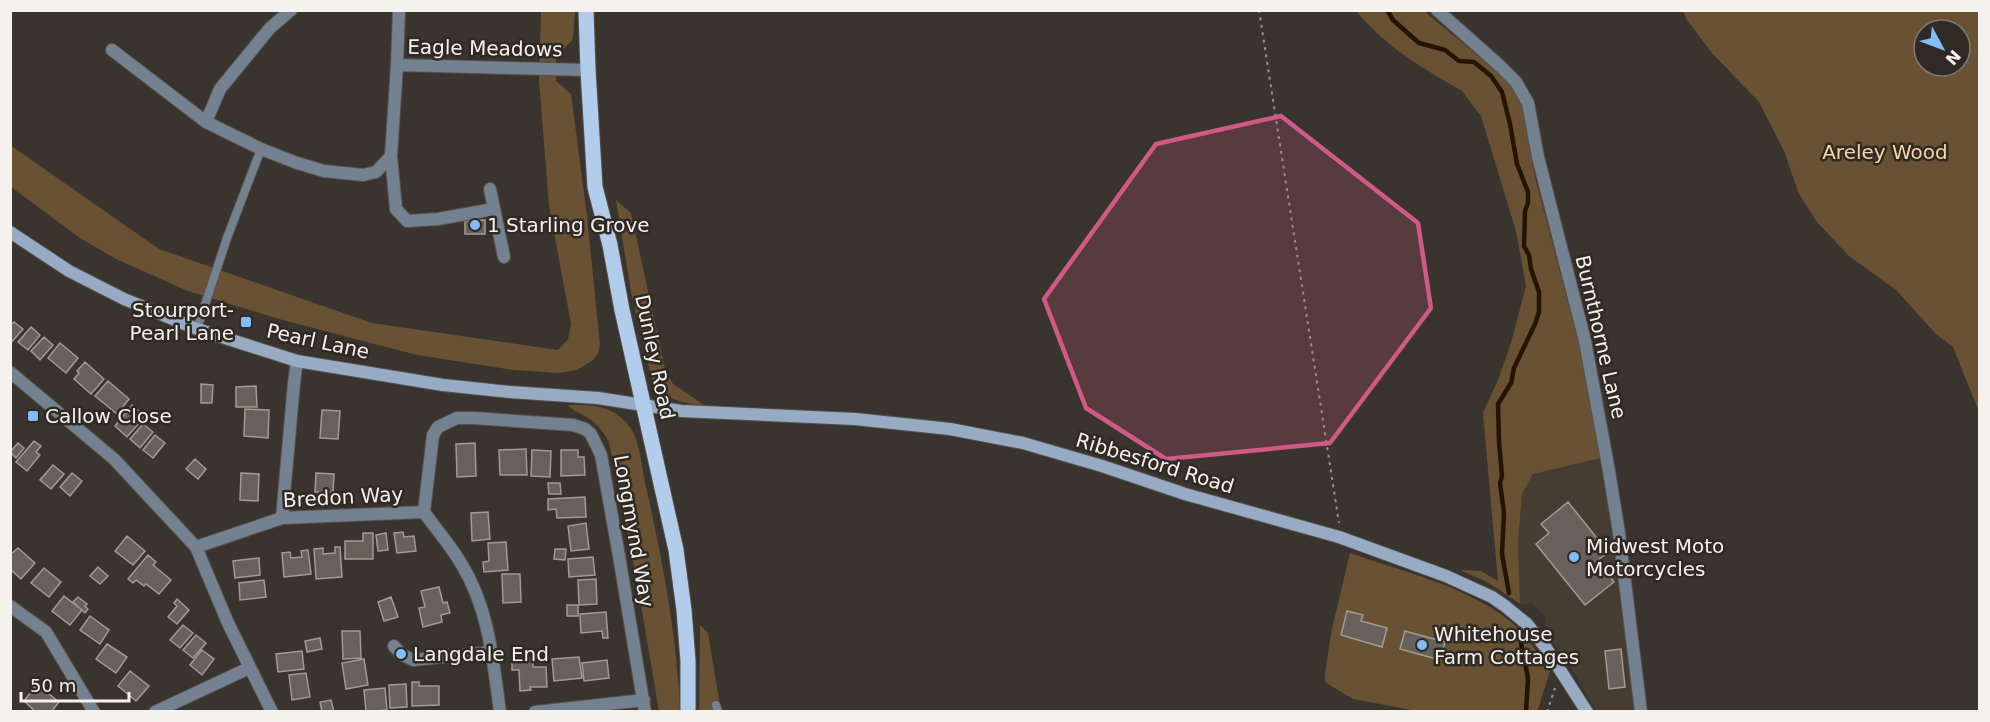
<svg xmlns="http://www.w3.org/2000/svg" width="1990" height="722" viewBox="0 0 1990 722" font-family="'DejaVu Sans',sans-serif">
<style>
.built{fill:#463d32}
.green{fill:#695234;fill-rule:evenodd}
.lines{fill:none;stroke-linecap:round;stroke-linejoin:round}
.stream{stroke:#251400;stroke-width:4.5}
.building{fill:#66615b;stroke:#a19b94;stroke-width:1.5}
.lane-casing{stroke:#57524d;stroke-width:10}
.street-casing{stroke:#57524d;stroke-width:14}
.secondary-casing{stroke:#57524d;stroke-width:14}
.primary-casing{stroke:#57524d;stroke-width:17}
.path{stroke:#95918c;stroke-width:2;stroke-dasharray:3 4.5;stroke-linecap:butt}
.lane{stroke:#748190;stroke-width:8}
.street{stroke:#748190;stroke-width:12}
.secondary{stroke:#97acc4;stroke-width:12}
.primary{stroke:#b2cdec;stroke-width:15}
.marked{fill:#d15987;fill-opacity:0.2;stroke:#d15987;stroke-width:4.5;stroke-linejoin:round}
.poi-dot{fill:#83bcfb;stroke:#2f2a24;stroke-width:2}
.labels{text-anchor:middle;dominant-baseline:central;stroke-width:5;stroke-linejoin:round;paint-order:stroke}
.street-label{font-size:20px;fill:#f5f2ee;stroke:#2f2a24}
.park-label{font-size:20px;fill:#f9d5a5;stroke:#2f2a24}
.poi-label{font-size:20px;fill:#f5f2ee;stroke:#2f2a24;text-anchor:start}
</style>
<rect width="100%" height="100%" fill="#39342e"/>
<!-- built -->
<path class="built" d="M1601 458 1625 626 1635 711H1596L1568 662 1545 632 1546 618 1533 603 1520 604 1518 542 1522 494 1533 474Z"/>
<!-- green -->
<path class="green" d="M541 11H575L573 39 556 57V81L571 94 587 216 600 345 598 353 593 360 577 370 559 373 514 370 417 355 279 319 188 291 116 259 80 238 11 187 10 145 159 249 372 323 558 350 568 339 571 324 549 205 539 81Z
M1356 11H1424L1506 79 1515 92 1522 104 1534 173 1581 352 1601 458 1533 474 1522 494 1518 542 1520 604 1489 583 1460 570 1481 571 1498 581 1483 413 1498 380 1511 343 1526 286 1516 231 1481 116 1462 91C1421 67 1387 48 1356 11Z
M1683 11H1979V412L1953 347 1936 334 1896 290 1849 256 1817 222 1799 194 1784 151 1759 102 1712 53 1687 20ZM1924 30H1960V66H1924Z
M616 200 631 213 665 369 673 384 704 405C683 404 664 399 652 380L631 292Z
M568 405C592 405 613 405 629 426 639 437 642 467 645 482 662 558 677 634 680 711H659L637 581 609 442C603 431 596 422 585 416 578 412 573 411 568 405Z
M1350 553C1401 571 1466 586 1510 621 1526 635 1538 653 1550 671L1537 712 1417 711 1353 699 1328 684 1325 681V674L1331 633Z
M700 625 708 633 719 700 712 707 713 711 699 712Z"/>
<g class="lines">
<!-- stream -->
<path class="stream" d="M1387 10 1393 20 1419 43 1445 50 1459 61 1474 62 1491 76 1502 92 1510 124 1517 164 1528 192V203L1525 211 1524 246 1529 255 1531 269 1539 292V312L1535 324 1514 368 1511 383 1498 404 1499 442 1502 476 1500 483 1504 513 1502 554 1509 593
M1520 638 1528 678 1526 712"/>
</g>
<!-- building -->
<path class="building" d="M485 220V234H465V221Z
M14 322 23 329 10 344V325Z
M31 327 40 335 28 350 18 342Z
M44 337 53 345 40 360 31 351Z
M60 343 78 358 66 373 48 358Z
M85 362 104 379 91 394 74 379 79 373 77 371Z
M108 381 129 399 117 414 95 396Z
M201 384 213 385 212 403H201Z
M256 386 257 407H236V387Z
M132 405 145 416 127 437 115 426Z
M245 409 269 410 268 438 244 436Z
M322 410 340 411 338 439 320 438Z
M143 424 153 432 140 448 130 439Z
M155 435 165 443 153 458 143 450Z
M34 441 41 446 36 452 40 455 27 471 16 462Z
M18 443 24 448 16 458 10 452Z
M475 443 476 476 457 477 456 444Z
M526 449 527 475H500L499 450Z
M532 450 551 451 550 477 531 476Z
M561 450H578V457H584L585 475 561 476Z
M195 459 206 469 198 479 186 469Z
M53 465 64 474 51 489 40 480Z
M72 473 82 481 70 496 60 487Z
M241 473 259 474 258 501 240 500Z
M316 473 334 474 333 493 315 492Z
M548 483H560L561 494H549Z
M585 497 586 517 557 518 556 509 548 510V499Z
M1568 502 1608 552 1597 561 1614 582 1585 605 1536 544 1549 533 1541 524Z
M488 512 490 539 472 541 471 513Z
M586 523 589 549 571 551 568 526Z
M403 532 404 537 414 536 416 551 397 553 394 533Z
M363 533H373V559H345V541H363Z
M386 533 388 550 378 551 376 535Z
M127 536 145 551 133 565 115 551Z
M506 542 508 570 484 572 483 562 489 561 488 543Z
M335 547H340L342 577 316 579 314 549 323 548V554L335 553Z
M18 548 35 563 21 579 10 569V555Z
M555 549H566L565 560 554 559Z
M308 550 311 574 284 577 282 553 290 552 291 558 302 557 301 551Z
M148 555 156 562 153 565 171 580 159 594 146 584 144 586 136 580 133 583 128 579Z
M593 557 595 575 569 577 568 559Z
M259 558 260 575 235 578 233 561Z
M98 567 108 576 100 584 90 576Z
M44 568 61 582 49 597 31 583Z
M502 574H520L521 602 503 603Z
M596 579 597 604 579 605 578 580Z
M264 580 266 597 240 600 239 583Z
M439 587 443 603 447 602 450 613 441 615 442 622 423 627 419 608 425 607 421 591Z
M64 596 82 610 70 625 52 611Z
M78 597 87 604 85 606 88 609 85 613 73 602Z
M391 597 398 617 384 621 378 602Z
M177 599 189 610 177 624 168 617 177 606 174 603Z
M567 605H578V616H567Z
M1347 611 1363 615 1361 621 1387 628 1382 647 1341 635Z
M606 612 608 638H603L602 631 581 633 580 614Z
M90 616 109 630 100 644 80 630Z
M183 625 193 633 180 648 170 640Z
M342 631H360L361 658 343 659Z
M1405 631 1445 642 1440 660 1400 649Z
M196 635 206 643 193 658 183 650Z
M320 638 322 649 307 652 305 641Z
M107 644 127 657 116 673 96 659Z
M1621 649 1625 687 1609 689 1605 651Z
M202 650 214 659 202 675 190 665Z
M302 651 304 669 278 672 276 654Z
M579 657 582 678 554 681 552 659Z
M512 658H533V667H546L547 687H530L531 690 520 691 519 670H512Z
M364 659 368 685 346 689 342 663Z
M607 660 609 678 584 681 582 663Z
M130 671 149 686 136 701 118 686Z
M306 673 310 697 292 700 289 675Z
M412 682H419V686H439V705L412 706Z
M37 684 59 702 51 712H36L24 701Z
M406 684 407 707 390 708 389 685Z
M385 688 387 710 366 712 364 690Z
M331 700 334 712H322L320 702Z"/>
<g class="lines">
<!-- lane casing -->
<g class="lane-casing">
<path id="lane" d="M197 329 227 238 261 149
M716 705 718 712"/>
</g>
<!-- street casing -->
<g class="street-casing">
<path id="street" d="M1437 10 1499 65 1516 82 1528 103 1538 157 1585 341 1609 471 1619 533 1641 712
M112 50 206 122 261 149 297 163 324 171 363 175 376 172 391 156 397 65 588 70
M397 65 399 10
M206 122 220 89 270 28 291 10
M391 156 396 209 407 221 438 219 494 209
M490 189 504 257
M10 372 114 459 196 547 228 623 272 712
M282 518 294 383 297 361
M196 547 282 518 424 512
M10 606 46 632 94 712
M394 646 401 654 413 660 492 652
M155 712 249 668
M500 712C493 661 489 609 462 565 451 546 436 529 424 512L433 435 438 427 457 418H474L573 425 585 429 591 434 601 455 619 556 645 712
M535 712 644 700"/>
</g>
<!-- secondary casing -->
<g class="secondary-casing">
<path id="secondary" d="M10 232 69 271 124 299 197 329 297 361 443 385 510 392 598 398 681 411 855 419 950 429 1023 443 1102 466 1185 494 1339 537 1446 576 1492 597 1505 606 1527 624 1546 648 1587 712"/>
</g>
<!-- primary casing -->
<g class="primary-casing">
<path id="primary" d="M586 10 588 70 595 187 610 245 622 310 676 550 684 610 688 661V712"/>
</g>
<!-- path -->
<path class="path" d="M1259 10 1339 523
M1547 712 1555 688"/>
<!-- lane -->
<use href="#lane" class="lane"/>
<!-- street -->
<use href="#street" class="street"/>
<!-- secondary -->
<use href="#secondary" class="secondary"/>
<!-- primary -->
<use href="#primary" class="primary"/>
</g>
<!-- marked area -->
<path class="marked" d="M1281 116 1418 223 1431 308 1330 443 1166 459 1086 408 1044 299 1156 144Z"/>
<!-- markers -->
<g class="poi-dot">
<circle cx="475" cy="225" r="6"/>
<rect x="240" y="316" width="12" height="12" rx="3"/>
<rect x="27" y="410" width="12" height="12" rx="3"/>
<circle cx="1574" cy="557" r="6"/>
<circle cx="1422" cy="645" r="6"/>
<circle cx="401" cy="654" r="6"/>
</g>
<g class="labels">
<!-- street labels -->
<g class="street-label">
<text transform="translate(485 48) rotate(1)">Eagle Meadows</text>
<text transform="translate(1601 337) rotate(77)">Burnthorne Lane</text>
<text transform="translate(318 341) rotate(12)">Pearl Lane</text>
<text transform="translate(655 357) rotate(78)">Dunley Road</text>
<text transform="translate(1155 463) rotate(17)">Ribbesford Road</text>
<text transform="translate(343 497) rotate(-3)">Bredon Way</text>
<text transform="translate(634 531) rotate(80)">Longmynd Way</text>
</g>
<!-- park labels -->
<g class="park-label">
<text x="1885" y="152">Areley Wood</text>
</g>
<!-- poi labels -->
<g class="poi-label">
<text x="487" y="225">1 Starling Grove</text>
<text x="234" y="310" text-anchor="end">Stourport-<tspan x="234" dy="23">Pearl Lane</tspan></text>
<text x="45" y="416">Callow Close</text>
<text x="1586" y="546">Midwest Moto<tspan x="1586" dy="23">Motorcycles</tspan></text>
<text x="1434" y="634">Whitehouse<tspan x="1434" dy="23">Farm Cottages</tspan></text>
<text x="413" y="654">Langdale End</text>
</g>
</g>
<!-- border -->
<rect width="1990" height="722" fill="none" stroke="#f5f2ee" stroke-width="24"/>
<!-- north arrow -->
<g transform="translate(1942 48) rotate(131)"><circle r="28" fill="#2f2a24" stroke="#7e7a75" stroke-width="1.5"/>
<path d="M0-4.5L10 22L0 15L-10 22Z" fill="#83bcfb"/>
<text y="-9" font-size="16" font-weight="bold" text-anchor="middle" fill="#f5f2ee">N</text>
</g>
<!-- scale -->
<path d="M21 692v9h108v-9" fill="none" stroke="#f5f2ee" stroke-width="3"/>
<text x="30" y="692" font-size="18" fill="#f5f2ee" stroke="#2f2a24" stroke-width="4.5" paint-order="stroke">50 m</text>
</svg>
